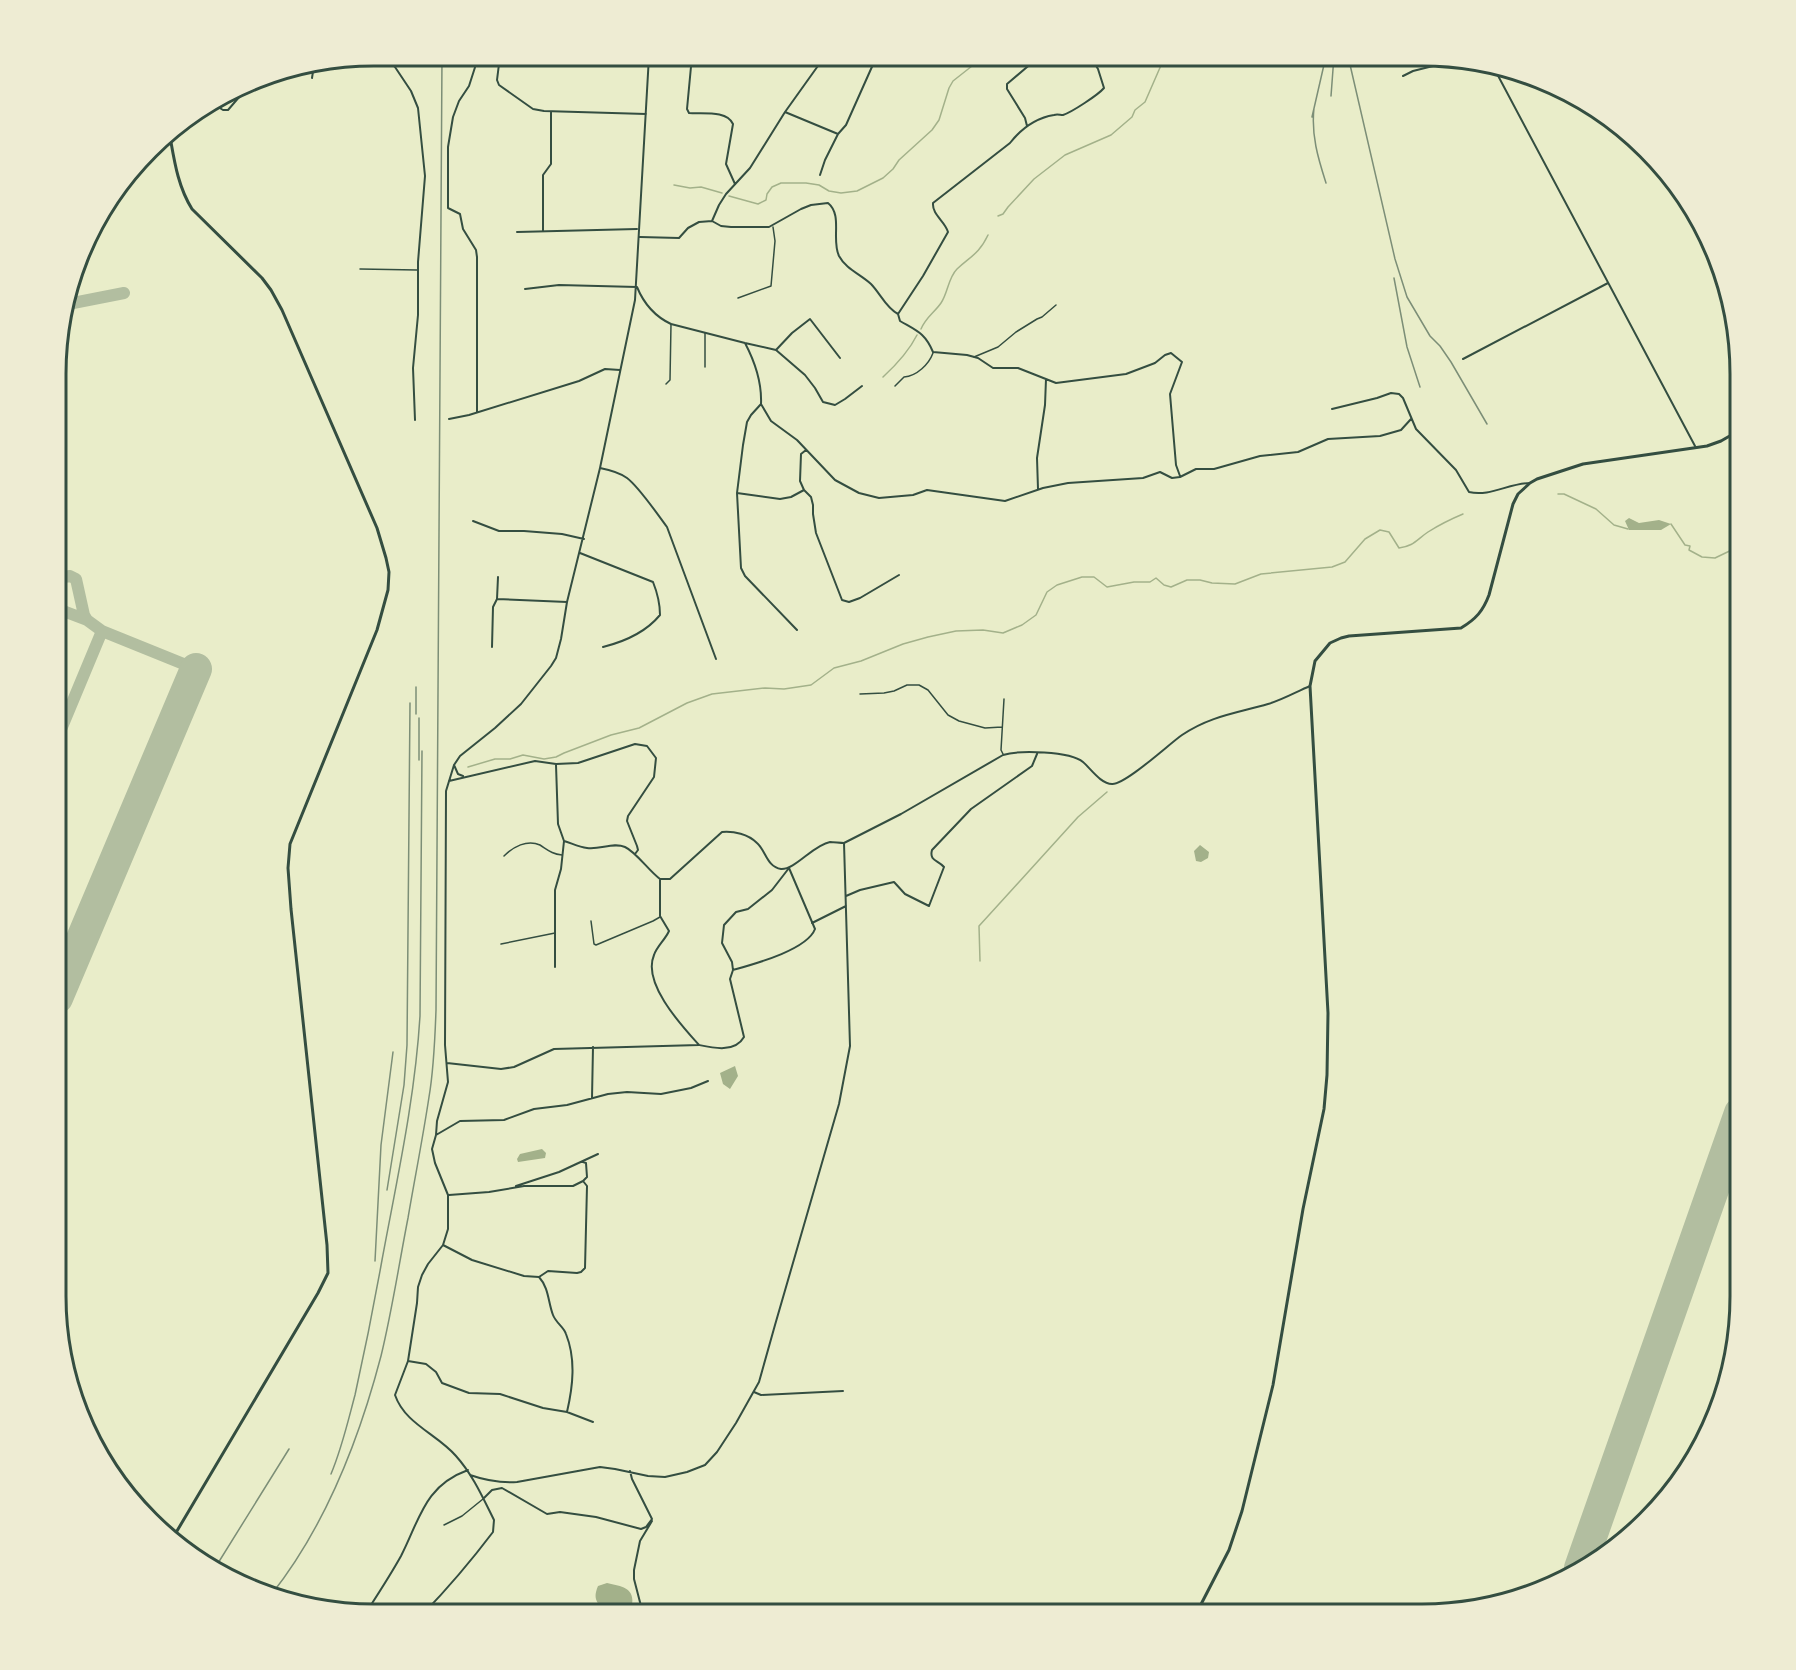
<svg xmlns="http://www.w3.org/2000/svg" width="1796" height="1670" viewBox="0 0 1796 1670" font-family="'Roboto Condensed',sans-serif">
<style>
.water{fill:#a3b18a}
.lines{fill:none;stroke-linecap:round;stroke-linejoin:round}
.stream{stroke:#a3b18a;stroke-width:1.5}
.taxiway{stroke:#b2bea0;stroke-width:12}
.runway{stroke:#b2bea0;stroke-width:32}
.service{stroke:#344e41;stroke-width:1.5}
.minor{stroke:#344e41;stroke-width:2}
.tertiary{stroke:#344e41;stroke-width:3}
.secondary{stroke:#344e41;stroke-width:3}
.rail{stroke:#7c8e77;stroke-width:1.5}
.rim{fill:none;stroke:#344e41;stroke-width:3}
</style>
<rect width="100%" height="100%" fill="#e9edc9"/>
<!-- water -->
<path class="water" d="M1629 518 1639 523 1659 520 1671 524 1661 530H1629L1625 521Z
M1200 845 1209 852 1208 858 1201 862 1196 861 1194 851Z
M735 1066 738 1076 730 1089 723 1084 720 1073Z
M542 1149 546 1153 545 1158 518 1162 517 1159 520 1154Z
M607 1583C619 1586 635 1587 632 1604L613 1611H604C596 1602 593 1598 598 1586Z"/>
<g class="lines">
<!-- stream -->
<path class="stream" d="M674 185 690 188 701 187 722 193
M729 196 758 204 766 200 767 194 772 187 781 183H806L819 185 829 191 841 193 857 191 883 178 893 169 899 160 932 130 939 120 949 88 953 81 972 66 990 56
M998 216 1003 214 1008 207 1034 179 1065 155 1111 135 1132 117 1135 110 1145 102 1162 63 1167 56
M921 329C926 317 934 313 941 303 948 293 948 278 957 269 971 256 979 254 988 235
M883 377C896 365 909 351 917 335
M1558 494H1564L1596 509 1614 525 1628 529
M1671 524 1685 545 1690 546 1689 550 1702 557 1715 558 1740 546
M468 767 495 759H510L523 755 544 759 556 757 564 753 611 735 639 728 687 703 712 694 765 688 784 689 811 685 834 668 861 661 903 644 928 637 956 631 983 630 1003 633 1022 625 1036 615 1047 592 1057 585 1082 577H1094L1107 587 1134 582H1150L1156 578 1164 585 1171 587 1187 580H1200L1212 583 1235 584 1261 574 1332 567 1345 562 1365 539 1380 530 1389 532 1399 548C1414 546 1416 540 1428 532 1439 525 1451 519 1463 514
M980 961 979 926 1078 817 1107 792"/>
<!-- taxiway -->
<path class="taxiway" d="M68 304 124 293
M58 578 70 576 76 579 84 615 87 620
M58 609 87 620 102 631 196 669
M57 739 102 631
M1588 1543 1590 1550 1596 1558
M1580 1566 1591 1561"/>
<!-- runway -->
<path class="runway" d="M57 998 196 669
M1580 1568 1740 1113"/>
<!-- service -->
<path class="service" d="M360 269 417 270
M738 298 771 286 775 241 773 227
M705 333V367
M974 357 998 347 1016 332 1037 319 1042 317 1056 305
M666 384 670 380 671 324
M895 386 904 377C917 376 929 364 933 353
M860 694 884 693 894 691 907 685H919L928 690 948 715 959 721 985 728 1002 727
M1003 754 1001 750 1004 699
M504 856C513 847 527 839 540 845 548 850 552 854 562 855
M591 921 594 944 596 945 653 921 660 917
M501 944 555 933
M444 1525 462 1516 483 1499"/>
<!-- minor -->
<path class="minor" d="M384 56 395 67 411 91 418 108 425 176 418 262V315L413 368 415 420
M500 56 497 80 499 85 533 109 544 111 646 114
M692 56 687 109 689 113C703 114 727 110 733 124L726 164 735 184
M1495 70 1695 446
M1403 76 1413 71 1457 60
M312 78 314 65
M215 105 223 110H228L240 96 241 90
M785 112 838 134 846 125 875 60
M1027 126 1025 118 1007 89V84L1040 56
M820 175 825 160 838 134
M712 221 719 205 726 194 750 168 785 112 825 56
M543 231V175L551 164V112
M517 232 637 229
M640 237 679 238 688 228 699 222 712 221 721 226 731 227H769L801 209 811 205 828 203C843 215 831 240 839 256 846 269 860 274 871 284 880 293 886 308 898 314
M525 289 559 285 637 287C644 304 654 316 671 324L745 343 776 350 805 375 815 388 823 402 835 405 845 399 862 386
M898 314 900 321C917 331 925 333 933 352L967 355 978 358 993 368H1018L1056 383 1126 374 1155 363 1165 355 1171 353 1182 362 1170 394 1176 465 1180 476
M898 314 923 276 948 232C945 221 932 215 933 203L1010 143C1021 129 1036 118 1054 115 1057 114 1060 115 1063 115 1072 112 1098 95 1104 88L1098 69 1090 56
M745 343C755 362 762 382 761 404L751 415 747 422 743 445 737 493 741 568 745 576 797 630
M776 350 792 333 810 319 840 358
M1463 359 1608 283
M761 404 771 421 797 440 835 480 859 493 879 498 913 495 927 490 1005 501 1043 488 1068 483 1143 478 1160 472 1172 478 1180 477 1196 469H1214L1260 456 1298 452 1328 439 1380 436 1401 430 1411 419
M1332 409 1377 398 1391 393 1399 394 1403 398 1416 429 1456 470 1469 492C1490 497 1509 483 1530 483
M477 412V257L476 250 463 229 460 214 448 208V147L453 117 459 101 469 86 478 58 481 56
M449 419 469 415 579 381 605 369 620 370
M806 450 801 454 800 481 804 490 811 497 813 505V514L816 533 842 600 849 602 860 598 899 575
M600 468C610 470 619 472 627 478 639 487 658 515 667 527L716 659
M1038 489 1037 458 1045 405 1046 379
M737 493 780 499 791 497 804 490
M473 521 499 531H524L562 534 584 539
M580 553 653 582C657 592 660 604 660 615 646 632 623 642 603 647
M497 599 567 602
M492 647 493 607 497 599 498 577
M454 765 458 774 463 776
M449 781 535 761 556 764 578 763 635 744 647 746 656 758 654 777 628 816 627 821 637 846 638 850 635 854
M564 841C571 843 579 847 587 848 600 850 613 842 625 847 636 852 649 871 660 879V916L669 931C665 940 657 946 654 955 642 983 681 1025 699 1045
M660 879H670L722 832C734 831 748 834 757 843 766 851 767 867 781 869 795 870 813 845 830 842 834 842 840 843 844 843
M846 896 860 890 894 882 905 894 929 906 944 867C938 860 929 861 932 850L971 809 1032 766 1037 754
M812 923 846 906
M555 967V890L561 869 564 841 558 824 556 765
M447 1063 501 1069 514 1067 554 1049 699 1045C713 1048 735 1053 744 1037L730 979 733 970 732 962 722 943 724 925 736 912 748 909 772 890 789 868 815 929C807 950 754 964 733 970
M592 1098 593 1047
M436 1135 460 1121 504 1120 534 1109 567 1105 608 1094 627 1092 661 1094 691 1088 708 1081
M516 1186 559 1172 598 1154
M449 1195 489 1192 524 1186H573L583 1181 587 1177 586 1163 583 1162
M443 1245 472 1260 524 1276 539 1277C549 1288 548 1302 553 1315 556 1323 564 1327 566 1334 576 1359 573 1386 567 1412
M539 1277 548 1271 577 1273 581 1272 585 1268 587 1186 583 1181
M408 1361 426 1364 436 1372 442 1383 469 1393 500 1394 543 1408 567 1412 593 1422
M754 1392 761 1395 843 1391
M470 1475C487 1481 500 1483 517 1482L600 1467 615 1469 648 1476 665 1477 687 1472 705 1465 717 1452 736 1423 759 1382 775 1325 839 1104 850 1046 844 843 901 814 1003 755C1019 750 1070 751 1083 762 1091 769 1101 784 1112 784 1125 785 1169 744 1182 735 1210 716 1237 713 1268 704 1282 700 1296 692 1310 686
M484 1498 492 1490 502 1488 547 1514 560 1512 596 1517 641 1529 646 1527 652 1519 632 1479 630 1471
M641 1606 634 1579V1570L640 1541 652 1521
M368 1614 369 1608C380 1591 391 1574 401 1556 420 1519 424 1486 468 1470
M423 1614C448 1588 471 1561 493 1532L494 1520C483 1498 473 1475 456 1456 437 1434 405 1424 395 1395L408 1361 417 1303 418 1287 422 1275 428 1264 443 1245 448 1229V1195L435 1163 432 1149 436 1135 437 1121 448 1082 445 1045 446 791 454 765 460 756 495 728 521 704 551 666 556 658 561 639 567 602 600 468 635 300 649 56"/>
<!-- tertiary -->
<path class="tertiary" d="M1196 1614 1229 1550 1242 1511 1273 1385 1303 1209 1324 1109 1327 1075 1328 1013 1310 686 1315 661 1330 643 1341 638 1349 636 1461 628C1476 619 1483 611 1489 595L1513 504 1518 494 1530 483 1537 479 1583 464 1707 446 1721 441 1740 430"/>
<!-- secondary -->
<path class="secondary" d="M169 131C174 158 177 185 192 209L262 278 271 290 282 310 377 528 386 558 389 572 388 590 377 630 290 844 288 868 291 909 327 1245 328 1273 318 1293 174 1536"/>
<!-- rail -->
<path class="rail" d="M1348 56 1395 259 1407 297 1430 336 1440 346 1451 362 1487 424
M1331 96 1334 56
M1314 108C1311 135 1318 158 1326 183
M1312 117 1326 56
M1394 278 1407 347 1420 387
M416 714V687
M419 760V718
M387 1190 404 1085 407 1045 410 703
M375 1261 381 1145 393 1052
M331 1474C342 1448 348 1421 355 1395 365 1350 374 1305 382 1260 397 1179 415 1099 420 1016L422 751
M215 1568 289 1449
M271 1595C325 1527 359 1440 381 1356 392 1311 399 1264 408 1218 415 1177 423 1137 429 1097 434 1068 435 1039 436 1010L442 56"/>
</g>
<!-- crop -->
<path d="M0 0H1796V1670H0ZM374 66H1422A308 308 0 0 1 1730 374V1296A308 308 0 0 1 1422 1604H374A308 308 0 0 1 66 1296V374A308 308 0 0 1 374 66Z" fill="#eeecd3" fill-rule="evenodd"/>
<path class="rim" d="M374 66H1422A308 308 0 0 1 1730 374V1296A308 308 0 0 1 1422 1604H374A308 308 0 0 1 66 1296V374A308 308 0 0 1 374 66Z"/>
</svg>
